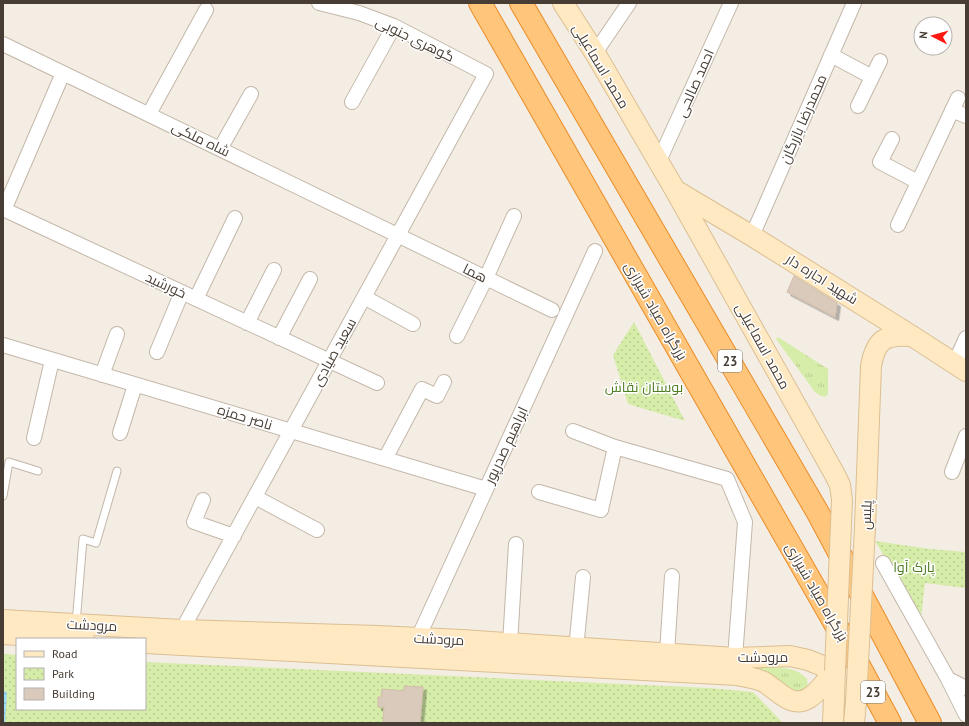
<svg xmlns="http://www.w3.org/2000/svg" width="969" height="726" viewBox="0 0 969 726" font-family="'PT Sans',Cairo,sans-serif">
<style>
.grass{fill:url(#grass-tufts)}
.park{fill:url(#park-dots)}
.water{fill:url(#water-waves)}
.building{fill:#d9cabc;stroke:#d2beab;filter:url(#shadow)}
.lines{fill:none;stroke-linecap:round;stroke-linejoin:round}
.service-casing{stroke:#c3b7a9;stroke-width:9}
.minor-casing{stroke:#c3b7a9;stroke-width:16}
.secondary-casing{stroke:#dbbf92;stroke-width:22}
.trunk-casing{stroke:#eb8c28;stroke-width:24}
.service{stroke:#fff;stroke-width:7}
.minor{stroke:#fff;stroke-width:14}
.secondary{stroke:#ffe9c3;stroke-width:20}
.trunk{stroke:#ffc67b;stroke-width:22}
.secondary-bridge-casing{stroke:#dbbf92;stroke-width:22;stroke-linecap:butt}
.secondary-bridge{stroke:#ffe9c3;stroke-width:20}
.labels{text-anchor:middle;dominant-baseline:central;stroke-width:3;stroke-linejoin:round;paint-order:stroke}
.shield{fill:#fff;stroke:#7e7771;stroke-width:1}
.shield-label{font-size:13px;font-weight:bold;fill:#473d34}
.street-label{font-size:14px;fill:#473d34;stroke:#fff}
.park-label{font-size:14px;fill:#4f7d22;stroke:#fff}
</style>
<defs>
<pattern id="grass-tufts" width="24" height="20" patternUnits="userSpaceOnUse"><rect width="24" height="20" fill="#d6eca9"/><path d="M3 7l-1-3M5 7V3M7 7l1-3M15 17l-1-3M17 17v-4M19 17l1-3" fill="none" stroke="#b9cb92"/></pattern>
<pattern id="park-dots" width="8" height="8" patternUnits="userSpaceOnUse"><rect width="8" height="8" fill="#d6eca9"/><path d="M2 2h.1M6 6h.1" fill="none" stroke="#b9cb92" stroke-width="1.8" stroke-linecap="round"/></pattern>
<pattern id="water-waves" width="16" height="10" patternUnits="userSpaceOnUse"><rect width="16" height="10" fill="#9bdcf6"/><path d="M0 5q4-4 8 0t8 0" fill="none" stroke="#80b4c8"/></pattern>
<filter id="shadow"><feDropShadow dx="3.5" dy="3.5" stdDeviation="0" flood-color="#0004"/></filter>
</defs>
<rect width="100%" height="100%" fill="#f4ede4"/>
<!-- grass -->
<path class="grass" d="M778 337 828 369V394L825 397 819 395 815 392 776 339Z
M758 667C775 667 795 665 807 679L808 689 802 696 757 669Z"/>
<!-- park -->
<path class="park" d="M634 322 685 421 628 404 613 355Z
M875 541 930 549 966 552V588L925 583 921 617Z
M3 654 17 655V709H145V662L709 688 753 692 783 723H3Z"/>
<!-- water -->
<path class="water" d="M3 691 7 692 5 723H3Z"/>
<!-- building -->
<path class="building" d="M794 276 837 303 835 317 787 292Z
M404 686 423 687 420 723H383L384 707H378V697H381L382 689 404 691Z"/>
<g class="lines">
<!-- service casing -->
<g class="service-casing">
<path id="service" d="M3 496 9 462 38 471
M76 624 83 539 96 543 117 471"/>
</g>
<!-- minor casing -->
<g class="minor-casing">
<path id="minor" d="M3 44 552 310
M595 53 629 3
M831 55 872 77
M352 102 394 26
M858 106 880 61
M952 110 966 116
M149 114 206 10
M892 139 880 162 918 182
M220 149 251 94
M658 163 731 3
M3 209 377 383
M4 210 63 73
M898 225 958 98
M752 236 854 3
M364 297 413 324
M196 299 235 218
M247 323 274 270
M457 336 486 278 514 216
M279 338 310 279
M3 345 486 489
M157 352 182 292
M955 363 966 338
M102 375 117 334
M573 431 615 447 727 479 745 522 735 658
M120 433 135 385
M34 438 52 360
M385 459 422 389 437 396 444 382
M952 472 966 436
M539 492 601 510 615 447
M255 497 317 530
M203 500 194 522 234 536
M883 563 948 679 966 715
M182 630 486 74 394 26 359 13 319 3
M418 638 595 251
M510 644 516 544
M576 649 583 577
M667 653 672 576
M948 679 966 688"/>
</g>
<!-- secondary casing -->
<g class="secondary-casing">
<path id="secondary" d="M563 3 595 53 675 190 834 473 840 485 842 500
M675 190 752 236 912 336 966 371
M865 527 871 366C876 339 885 334 912 336
M3 620 182 630 378 636 462 640 735 658 790 656 808 660 835 671
M3 634 84 639
M145 643 737 675C746 677 756 678 764 682 779 691 791 709 809 698 819 692 827 679 835 671
M833 723 835 671
M854 723 856 702"/>
</g>
<!-- trunk casing -->
<g class="trunk-casing">
<path id="trunk" d="M480 3 857 662 890 723
M521 3 818 513 930 723"/>
</g>
<!-- service -->
<use href="#service" class="service"/>
<!-- minor -->
<use href="#minor" class="minor"/>
<!-- secondary -->
<use href="#secondary" class="secondary"/>
<!-- trunk -->
<use href="#trunk" class="trunk"/>
<!-- secondary-bridge casing -->
<g class="secondary-bridge-casing">
<path id="secondary-bridge" d="M835 671 842 500
M856 702 865 527"/>
</g>
<!-- secondary-bridge -->
<use href="#secondary-bridge" class="secondary-bridge"/>
</g>
<g class="labels">
<!-- shield labels -->
<g class="shield">
<rect x="718" y="350" width="24" height="22" rx="3"/>
<rect x="861" y="681" width="24" height="22" rx="3"/>
</g>
<g class="shield-label">
<text x="730" y="361">23</text>
<text x="873" y="692">23</text>
</g>
<!-- street labels -->
<g class="street-label">
<text transform="translate(415 39) rotate(26)">گوهری جنوبی</text>
<text transform="translate(601 66) rotate(59)">محمد اسماعیلی</text>
<text transform="translate(695 83) rotate(-66)">احمد صالحی</text>
<text transform="translate(803 119) rotate(-66)">محمدرضا بازرگان</text>
<text transform="translate(201 139) rotate(26)">شاه ملکی</text>
<text transform="translate(475 273) rotate(26)">هما</text>
<text transform="translate(822 279) rotate(32)">شهید اجاره دار</text>
<text transform="translate(166 285) rotate(25)">خورشید</text>
<text transform="translate(656 311) rotate(60)">بزرگراه صیاد شیرازی</text>
<text transform="translate(763 346) rotate(61)">محمد اسماعیلی</text>
<text transform="translate(334 352) rotate(-61)">سعید صیادی</text>
<text transform="translate(245 417) rotate(17)">ناصر حمزه</text>
<text transform="translate(506 445) rotate(-65)">ابراهیم صدرپور</text>
<text transform="translate(866 515) rotate(-88)">پلیس</text>
<text transform="translate(817 592) rotate(60)">بزرگراه صیاد شیرازی</text>
<text transform="translate(92 625) rotate(3)">مرودشت</text>
<text transform="translate(439 639) rotate(3)">مرودشت</text>
<text x="763" y="657">مرودشت</text>
</g>
<!-- park labels -->
<g class="park-label">
<text x="644" y="387">بوستان نقاش</text>
<text x="914" y="567">پارک آوا</text>
</g>
</g>
<!-- border -->
<rect width="969" height="726" fill="none" stroke="#473d34" stroke-width="8"/>
<!-- legend -->
<rect x="16" y="638" width="130" height="72" fill="#ffffff" stroke="#b5b1ae"/>
<rect x="24" y="651" width="20" height="6" fill="#ffe9c3" stroke="#b5b1ae"/>
<text x="52" y="658" font-size="12" fill="#473d34">Road</text>
<rect x="24" y="668" width="20" height="12" fill="url(#park-dots)" stroke="#b5b1ae"/>
<text x="52" y="678" font-size="12" fill="#473d34">Park</text>
<rect x="24" y="688" width="20" height="12" fill="#d9cabc" stroke="#b5b1ae"/>
<text x="52" y="698" font-size="12" fill="#473d34">Building</text>
<!-- north arrow -->
<g transform="translate(933 36) rotate(276)"><circle r="19" fill="#ffffff" stroke="#b5b1ae"/>
<path d="M0-3L7 15L0 10L-7 15Z" fill="#ff1810"/>
<text y="-6" font-size="11" font-weight="bold" text-anchor="middle" fill="#473d34">N</text>
</g>
</svg>
